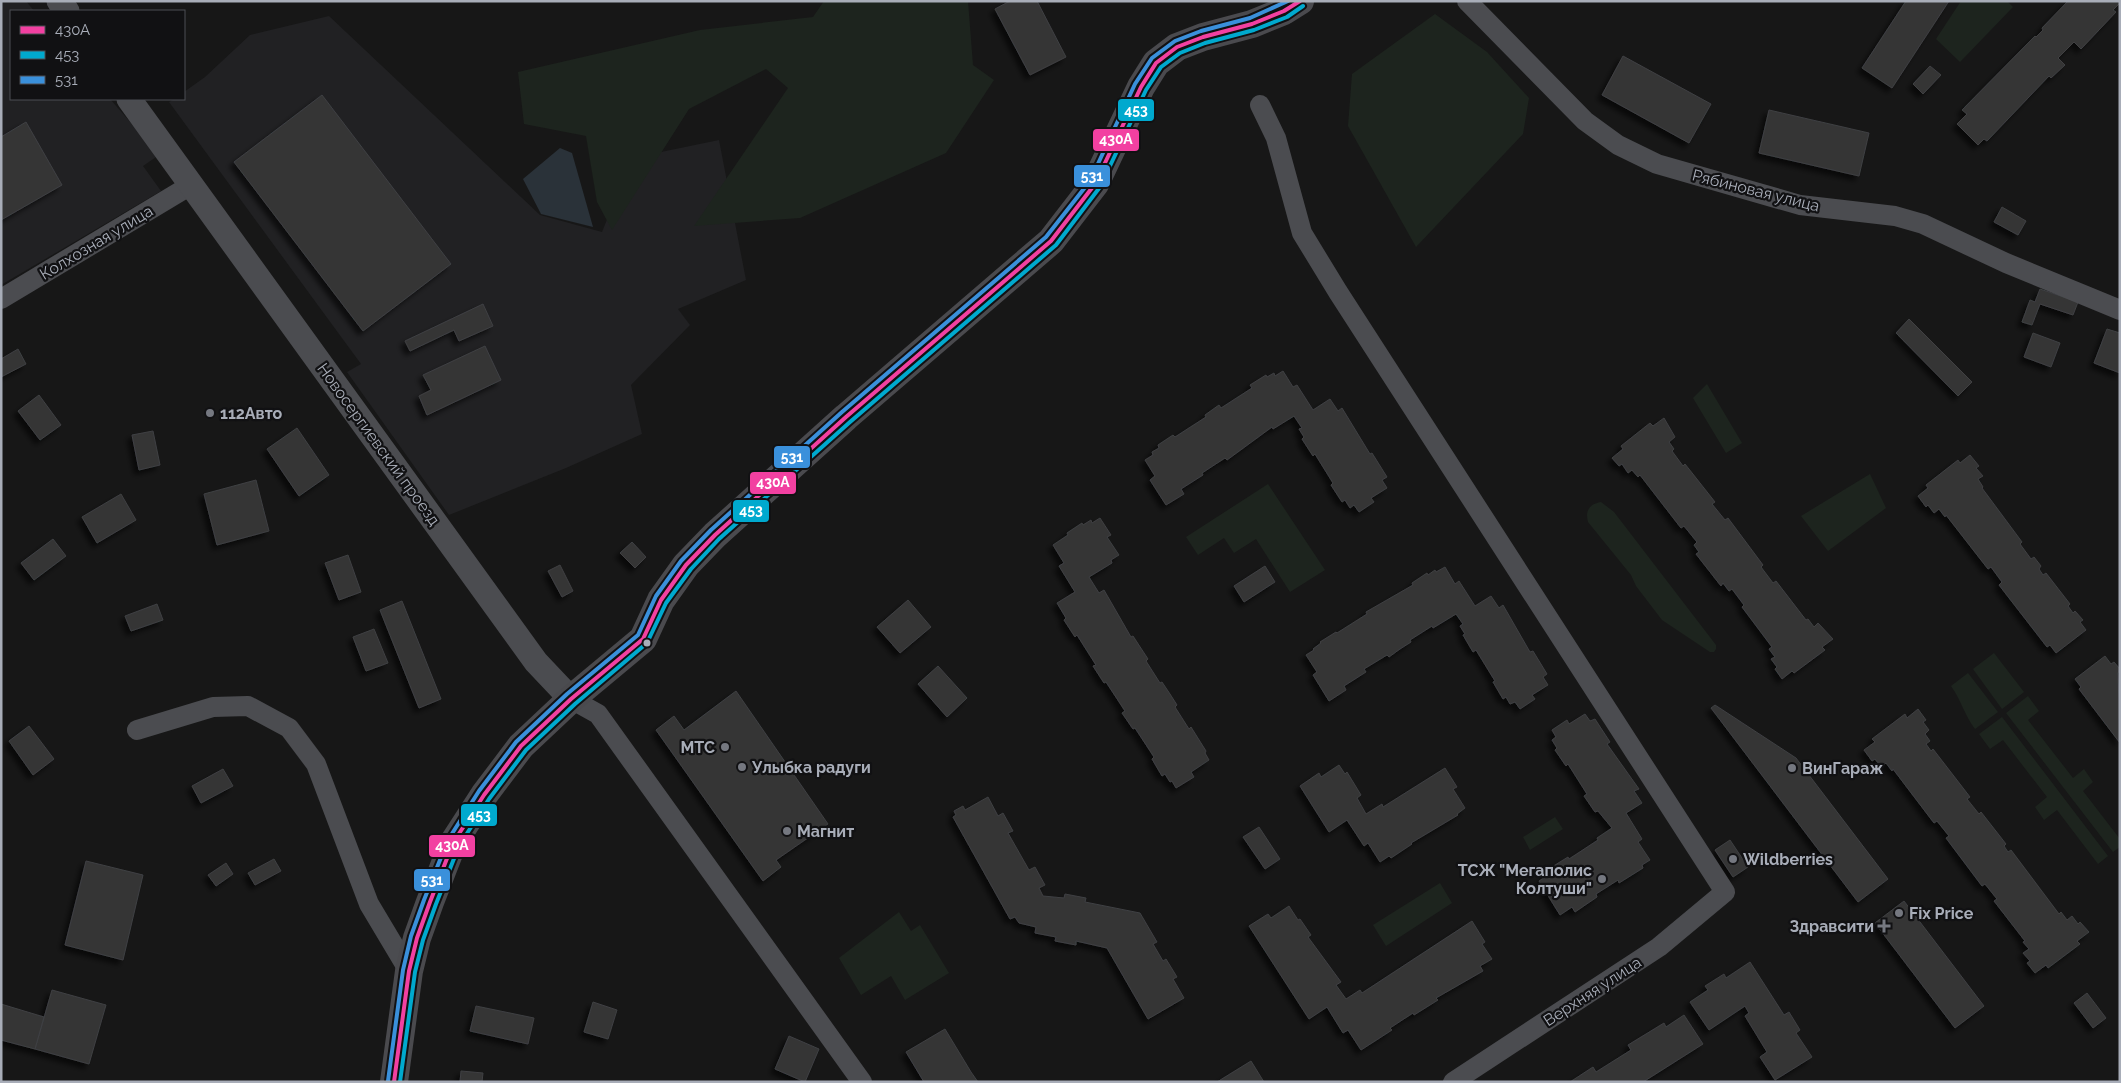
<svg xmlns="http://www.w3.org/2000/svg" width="2121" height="1083" viewBox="0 0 2121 1083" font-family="Raleway,sans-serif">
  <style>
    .built { fill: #212123 }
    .green { fill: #1d241e }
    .water { fill: #2a3239 }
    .building { fill: #353536; stroke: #3f4043; filter: url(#shadow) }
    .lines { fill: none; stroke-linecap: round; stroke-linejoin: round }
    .minor { stroke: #4b4c50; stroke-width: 20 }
    .tertiary { stroke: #4b4c50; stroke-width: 25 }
    .secondary { stroke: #4a4a4e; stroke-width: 28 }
    .bus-1-casing { stroke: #111113; stroke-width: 8 }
    .bus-2-casing { stroke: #111113; stroke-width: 8 }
    .bus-3-casing { stroke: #111113; stroke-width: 8 }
    .bus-1 { stroke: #f240a1; stroke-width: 4 }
    .bus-2 { stroke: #00a9ce; stroke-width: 4 }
    .bus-3 { stroke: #3a90db; stroke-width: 4 }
    .poi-dot { fill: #757880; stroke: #111113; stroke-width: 2 }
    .bus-dot { fill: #a8adb8; stroke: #111113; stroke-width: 2 }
    .labels { text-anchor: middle; stroke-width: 4.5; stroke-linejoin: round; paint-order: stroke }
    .street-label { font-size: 16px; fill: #a8adb8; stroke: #111113 }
    .poi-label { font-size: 16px; font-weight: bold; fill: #a8adb8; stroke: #111113; text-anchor: start }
    .line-badge { stroke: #111113; stroke-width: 2 }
    .badge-label { font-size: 14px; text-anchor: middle; font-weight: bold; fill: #fff }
  </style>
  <defs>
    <filter id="shadow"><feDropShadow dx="-4.5" dy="4.5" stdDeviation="2.5" flood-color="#0009"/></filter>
  </defs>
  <rect width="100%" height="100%" fill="#171717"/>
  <!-- built -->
  <g class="built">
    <polygon points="1,1 26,1 34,11 11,11 11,99 110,99 159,155 143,166 161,191 1,285"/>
    <polygon points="329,16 540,215 602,232 632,158 719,140 746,280 678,309 690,325 631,385 642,434 566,468 449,515 347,372 361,364 169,102 174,99 184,99 184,92 205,77 250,35"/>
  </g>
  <!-- green -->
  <g class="green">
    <polygon points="824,1 968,1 973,65 994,80 946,153 800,218 694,226 788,88 766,69 689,109 612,230 597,202 586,136 524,124 518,72 700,30 813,17"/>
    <polygon points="1961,1 2007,1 2013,7 1960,62 1936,39"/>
    <polygon points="1435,14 1487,52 1529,98 1523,134 1416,247 1348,126 1352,74"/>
    <polygon points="1707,384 1742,443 1726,453 1693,398"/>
    <polygon points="1870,474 1886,508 1828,551 1801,516"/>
    <polygon points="1268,484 1325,570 1290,592 1256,539 1234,553 1224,538 1198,555 1186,537"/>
    <path d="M1601,502l13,10 102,133v4l-2,3h-4l-48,-32 -26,-34 -5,-11 -43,-53c-3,-11 1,-18 13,-20z"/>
    <polygon points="1994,653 2024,692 2002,709 1973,669"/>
    <path d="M1968,673l30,39 -23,17c-10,-13 -14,-29 -24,-43z"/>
    <polygon points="2028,696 2039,711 2028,720 2073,778 2084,769 2093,782 2083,791 2120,839 2120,847 2113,852 2006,713"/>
    <polygon points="2002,717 2108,856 2098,864 2057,810 2044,820 2035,807 2047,797 2003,740 1990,749 1979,734"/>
    <polygon points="1555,817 1563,829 1530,850 1523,837"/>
    <polygon points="1440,883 1452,903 1386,946 1373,925"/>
    <polygon points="899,912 911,931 920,925 949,973 905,1000 891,976 861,995 839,958"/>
  </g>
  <!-- water -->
  <polygon class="water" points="560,148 572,153 593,227 541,214 523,179"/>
  <!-- building -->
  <g class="building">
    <polygon points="1010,1 1037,1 1066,57 1030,75 995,9"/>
    <polygon points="1906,1 1949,1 1892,88 1862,68"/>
    <polygon points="2068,1 2120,1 2120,3 2113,10 2116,12 2081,49 2074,42 2058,58 2065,65 2051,78 2049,76 1987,141 1984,139 1978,145 1957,124 1967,114 1962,110 2035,36 2036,37 2043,30 2042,28"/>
    <polygon points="1623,56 1711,104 1689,143 1602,95"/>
    <polygon points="1930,66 1941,75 1923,94 1913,84"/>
    <polygon points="322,95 451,264 363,331 234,162"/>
    <polygon points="1769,110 1869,133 1859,176 1759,153"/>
    <polygon points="26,122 62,185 1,220 1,137"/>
    <polygon points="2002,207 2026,221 2018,235 1994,222"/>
    <polygon points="2040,289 2078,302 2073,315 2040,304 2032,325 2022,322 2030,300 2035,302"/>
    <polygon points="483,304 493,326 459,341 454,330 410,351 405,341"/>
    <polygon points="1909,319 1972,382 1958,396 1896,333"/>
    <polygon points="2107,329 2120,333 2120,373 2094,363"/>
    <polygon points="2033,333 2060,343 2051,367 2024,357"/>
    <polygon points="485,346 501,380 427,415 419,396 431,390 423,375"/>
    <polygon points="18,349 26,364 1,377 1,359"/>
    <polygon points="1283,371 1293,387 1297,385 1313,410 1330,399 1338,411 1342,408 1370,454 1372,453 1387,477 1382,480 1387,488 1371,498 1374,502 1359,512 1354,505 1350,508 1345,500 1342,502 1331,485 1333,483 1315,454 1313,456 1302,439 1304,437 1299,429 1302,428 1294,416 1273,429 1272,427 1227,460 1225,458 1202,473 1203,475 1181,489 1184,494 1166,505 1150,480 1155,476 1145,460 1153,455 1152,452 1159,448 1158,445 1173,435 1175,437 1206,417 1205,415 1219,405 1221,408 1252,388 1250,385 1266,375 1267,377 1274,373 1275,376"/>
    <polygon points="39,395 61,425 40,440 18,411"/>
    <polygon points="1664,418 1675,437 1669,442 1674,449 1672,451 1683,466 1685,464 1715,502 1712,504 1725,520 1728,518 1763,565 1761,567 1773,583 1776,581 1806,620 1808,619 1814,627 1818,623 1833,639 1822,647 1825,650 1794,673 1792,671 1782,679 1775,669 1777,667 1771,659 1775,657 1769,649 1772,647 1742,607 1744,605 1732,589 1729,591 1723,583 1721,586 1696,554 1699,552 1694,545 1697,542 1684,526 1681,528 1640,475 1638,477 1632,470 1628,473 1622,464 1619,466 1612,458 1623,449 1621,446 1650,423 1653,426"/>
    <polygon points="297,428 329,475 299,496 267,449"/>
    <polygon points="153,431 160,465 139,470 132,435"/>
    <polygon points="1970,455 1979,466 1976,468 1983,476 1978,479 1983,487 1982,488 2022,542 2020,544 2031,559 2034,557 2041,566 2039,569 2043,575 2046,573 2070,604 2068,606 2073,613 2075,611 2083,620 2080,622 2086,630 2056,653 2050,645 2047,647 1999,585 2002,582 1991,567 1988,569 1946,515 1945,517 1939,509 1934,513 1928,505 1926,507 1918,496 1928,488 1926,485 1958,460 1960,463"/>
    <polygon points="256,480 269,531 217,545 204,494"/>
    <polygon points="121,494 136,520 97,543 82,517"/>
    <polygon points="1100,518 1111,535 1107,537 1119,555 1111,560 1112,563 1089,577 1099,593 1104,590 1131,637 1133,636 1148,659 1146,661 1160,683 1162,682 1170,694 1177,705 1175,707 1189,729 1191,727 1206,751 1205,753 1209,760 1191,772 1194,777 1176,788 1172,781 1170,782 1165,774 1162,776 1152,759 1154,757 1135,728 1133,729 1122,713 1125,711 1106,682 1104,683 1093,666 1096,665 1077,635 1075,637 1064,620 1066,618 1057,603 1075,592 1059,566 1064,563 1053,545 1068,535 1067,533 1082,523 1083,525 1091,520 1092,523"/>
    <polygon points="53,539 66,556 34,580 21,563"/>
    <polygon points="632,542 646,557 635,568 620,553"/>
    <polygon points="348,555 361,592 339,600 325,563"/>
    <polygon points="560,565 573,591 562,597 548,571"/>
    <polygon points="1265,566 1275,582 1244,602 1234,586"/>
    <polygon points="1445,567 1455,584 1459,581 1475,606 1491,596 1499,608 1503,605 1530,652 1533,651 1547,674 1543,677 1548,685 1532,695 1535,699 1520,709 1515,702 1510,704 1506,697 1503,699 1493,682 1495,681 1476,650 1473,652 1463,635 1465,634 1460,626 1463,624 1456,614 1433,628 1432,626 1410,640 1411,642 1400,649 1389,657 1387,655 1364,669 1366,672 1344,686 1346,690 1329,701 1313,675 1317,672 1306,655 1314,650 1313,649 1321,643 1320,642 1336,632 1337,633 1367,614 1366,612 1413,585 1412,583 1427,573 1428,575 1435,570 1436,572"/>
    <polygon points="908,600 931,627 900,653 877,627"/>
    <polygon points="402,601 441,699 419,708 380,610"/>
    <polygon points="157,604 163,620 131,631 125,616"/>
    <polygon points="374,629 388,663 366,671 353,637"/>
    <polygon points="2105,656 2111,664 2114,662 2120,669 2118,673 2120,743 2079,689 2081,687 2075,679"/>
    <polygon points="938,666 967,698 947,717 918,684"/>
    <polygon points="736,691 828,824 776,860 781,867 763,881 656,730 674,716 684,730"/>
    <polygon points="1715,705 1796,758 1888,879 1858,902 1711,708"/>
    <polygon points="1918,709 1926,720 1923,722 1929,730 1925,734 1930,741 1926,744 1931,751 1933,749 1970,797 1967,799 1979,814 1981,812 2006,844 2004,846 2008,852 2011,850 2059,914 2061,912 2067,920 2072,916 2078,924 2080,922 2089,932 2077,941 2080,944 2048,968 2046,965 2035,973 2027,963 2030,961 2023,953 2029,949 2023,942 2025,941 1994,901 1997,899 1985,884 1982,886 1946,838 1949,836 1937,821 1934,823 1893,769 1892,771 1886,763 1881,767 1875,759 1872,761 1864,750 1875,742 1872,739 1905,714 1907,718"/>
    <polygon points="1585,714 1590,721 1595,719 1610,742 1607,744 1639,789 1634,791 1642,803 1626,813 1642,839 1638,842 1650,860 1642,865 1643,868 1619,883 1618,880 1596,894 1597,897 1575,912 1572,907 1560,915 1539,881 1547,876 1545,874 1553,869 1552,867 1568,857 1569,859 1598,840 1597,838 1612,828 1598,811 1595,812 1584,796 1587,794 1568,764 1566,766 1555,750 1557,748 1552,740 1556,737 1552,730 1567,720 1569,724"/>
    <polygon points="29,726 54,759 33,775 9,741"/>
    <polygon points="1339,765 1345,774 1347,772 1361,795 1357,798 1366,814 1382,804 1383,807 1445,768 1457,787 1453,789 1465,808 1457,814 1458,815 1411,843 1412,844 1391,858 1389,856 1380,862 1368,843 1364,846 1347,820 1329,832 1300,786 1319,773 1321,777"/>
    <polygon points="223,769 233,786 201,803 192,786"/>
    <polygon points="988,797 998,816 1003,813 1013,831 1008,833 1029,870 1035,867 1045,885 1039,888 1043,896 1064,898 1065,894 1086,898 1085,902 1140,913 1157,942 1153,944 1163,961 1166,959 1177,977 1173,979 1184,998 1148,1019 1107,948 1076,941 1076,945 1055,941 1056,937 1035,933 1036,927 1019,923 1015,917 1010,919 953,817 956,815 954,811 963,806 965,810"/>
    <polygon points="1259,827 1280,859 1265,869 1243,837"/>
    <polygon points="1730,840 1748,867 1733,877 1715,850"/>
    <polygon points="274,859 281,871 255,885 248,873"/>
    <polygon points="86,861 143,875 123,960 65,945"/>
    <polygon points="226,863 233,874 216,886 208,875"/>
    <polygon points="1904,901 1984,1006 1955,1028 1875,923"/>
    <polygon points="1289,906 1298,920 1300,919 1311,935 1308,937 1341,982 1336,985 1346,999 1360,990 1362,993 1472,921 1485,942 1482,944 1492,959 1480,966 1483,971 1436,998 1438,1000 1414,1015 1413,1013 1390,1028 1392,1030 1361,1050 1348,1030 1343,1033 1327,1007 1309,1019 1249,926 1268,914 1271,918"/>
    <polygon points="1750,962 1784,1015 1789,1012 1800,1030 1796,1033 1812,1057 1775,1080 1760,1057 1767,1052 1745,1016 1749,1013 1745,1006 1709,1030 1690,1002 1708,990 1705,986 1724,974 1726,978"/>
    <polygon points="52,990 106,1005 89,1064 35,1049"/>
    <polygon points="2087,993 2106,1018 2093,1028 2074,1003"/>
    <polygon points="593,1002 617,1010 608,1039 584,1032"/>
    <polygon points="1,1004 44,1017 35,1049 1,1040"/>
    <polygon points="476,1006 534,1018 528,1044 470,1031"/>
    <polygon points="1684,1015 1703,1044 1643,1082 1570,1082 1593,1067 1596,1072 1631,1050 1628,1045 1664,1023 1666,1027"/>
    <polygon points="945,1029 971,1072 978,1082 924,1082 906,1052"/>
    <polygon points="789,1036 819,1049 805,1082 775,1069"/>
    <polygon points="1251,1061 1264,1082 1217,1082"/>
    <polygon points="461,1071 483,1073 482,1082 460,1082"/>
  </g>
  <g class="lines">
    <!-- minor -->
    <g class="minor">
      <polyline points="1467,1 1585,121 1618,145 1657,164 1800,205 1895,216 1923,224 2006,263 2120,310"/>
      <polyline points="1260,105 1276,138 1302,233 1338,292 1725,892 1659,947 1453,1082"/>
      <polyline points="1,299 191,185"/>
      <polyline points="571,699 598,714 862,1082"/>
      <polyline points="137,730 213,707 248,706 289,728 316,764 369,904 409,971"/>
    </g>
    <!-- tertiary -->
    <g class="tertiary">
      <polyline points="59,1 67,11"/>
      <polyline points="129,99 536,662 571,699"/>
    </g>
    <!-- secondary -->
    <polyline class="secondary" points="394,1082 409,971 417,938 430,902 453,843 484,795 521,746 571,699 643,639 661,600 686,565 715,535 846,417 1051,241 1095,184 1141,87 1156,63 1177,47 1203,37 1252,24 1284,11 1300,1"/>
    <!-- bus-1 casing -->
    <g class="bus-1-casing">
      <polyline id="bus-1" points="394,1082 409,971 417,938 430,902 453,843 484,795 521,746 571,699 643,639 661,600 686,565 715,535 846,417 1051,241 1095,184 1141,87 1156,63 1177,47 1203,37 1252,24 1284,11 1300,1"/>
    </g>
    <!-- bus-2 casing -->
    <g class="bus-2-casing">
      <polyline id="bus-2" points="400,1082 415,972 423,940 436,904 459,846 489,799 526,750 575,704 647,643 666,603 691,569 719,539 850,422 1056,245 1100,187 1146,90 1161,67 1180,53 1205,43 1254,30 1287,17 1303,6"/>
    </g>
    <!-- bus-3 casing -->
    <g class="bus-3-casing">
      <polyline id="bus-3" points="388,1081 403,970 411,936 424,900 448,840 479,791 516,742 567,694 638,635 656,596 681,561 711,530 842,412 1046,237 1090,181 1135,84 1152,58 1175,41 1201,31 1250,18 1288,1"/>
    </g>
    <!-- bus-1 -->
    <use href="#bus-1" class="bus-1"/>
    <!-- bus-2 -->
    <use href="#bus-2" class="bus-2"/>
    <!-- bus-3 -->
    <use href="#bus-3" class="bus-3"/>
  </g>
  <!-- markers -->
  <g class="poi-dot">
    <circle cx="210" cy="413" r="5"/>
    <circle cx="725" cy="747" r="5"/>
    <circle cx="742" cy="767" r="5"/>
    <circle cx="1792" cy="768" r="5"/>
    <circle cx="787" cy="831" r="5"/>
    <circle cx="1733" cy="859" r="5"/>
    <circle cx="1602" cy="879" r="5"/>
    <circle cx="1899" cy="913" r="5"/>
    <path d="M1881.5 918.5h5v5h5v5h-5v5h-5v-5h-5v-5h5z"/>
  </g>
  <circle class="bus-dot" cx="647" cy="643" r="4.5"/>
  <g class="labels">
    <!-- street labels -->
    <g class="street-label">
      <text transform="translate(1756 190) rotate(14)" y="6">Рябиновая улица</text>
      <text transform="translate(96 242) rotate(-31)" y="6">Колхозная улица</text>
      <text transform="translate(379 444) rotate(54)" y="6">Новосергиевский проезд</text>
      <text transform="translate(1592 991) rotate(-33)" y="6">Верхняя улица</text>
    </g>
    <!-- poi labels -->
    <g class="poi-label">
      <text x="220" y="419">112Авто</text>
      <text x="715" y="753" text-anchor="end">МТС</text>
      <text x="752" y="773">Улыбка радуги</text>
      <text x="1802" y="774">ВинГараж</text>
      <text x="797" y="837">Магнит</text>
      <text x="1743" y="865">Wildberries</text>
      <text x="1592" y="876" text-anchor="end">ТСЖ "Мегаполис<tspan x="1592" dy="18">Колтуши"</tspan></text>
      <text x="1909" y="919">Fix Price</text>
      <text x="1874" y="932" text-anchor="end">Здравсити</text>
    </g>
  </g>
  <g class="line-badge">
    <rect x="1117" y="98" width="38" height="24" rx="5" fill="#00a9ce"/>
    <rect x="1092" y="128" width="48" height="24" rx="5" fill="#f240a1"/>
    <rect x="1073" y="164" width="38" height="24" rx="5" fill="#3a90db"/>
    <rect x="773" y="445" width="38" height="24" rx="5" fill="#3a90db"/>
    <rect x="749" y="471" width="48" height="24" rx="5" fill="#f240a1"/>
    <rect x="732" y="499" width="38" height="24" rx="5" fill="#00a9ce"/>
    <rect x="460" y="803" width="38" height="24" rx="5" fill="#00a9ce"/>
    <rect x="428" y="834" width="48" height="24" rx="5" fill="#f240a1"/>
    <rect x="413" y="868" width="38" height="24" rx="5" fill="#3a90db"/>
  </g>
  <g class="badge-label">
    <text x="1136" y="115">453</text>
    <text x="1116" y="144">430А</text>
    <text x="1092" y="181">531</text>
    <text x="792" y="462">531</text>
    <text x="773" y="487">430А</text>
    <text x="751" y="515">453</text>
    <text x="479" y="820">453</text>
    <text x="452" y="850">430А</text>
    <text x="432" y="885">531</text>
  </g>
  <!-- border -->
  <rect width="2121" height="1083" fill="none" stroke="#a8adb8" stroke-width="5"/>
  <!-- legend -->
  <rect x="10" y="10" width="175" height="90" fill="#111113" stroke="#4d4f55"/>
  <rect x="20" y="26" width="25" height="8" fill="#f240a1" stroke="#4d4f55"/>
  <text x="55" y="35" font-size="15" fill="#a8adb8">430А</text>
  <rect x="20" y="51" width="25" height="8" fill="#00a9ce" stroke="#4d4f55"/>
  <text x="55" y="60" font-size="15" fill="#a8adb8">453</text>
  <rect x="20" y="76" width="25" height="8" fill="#3a90db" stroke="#4d4f55"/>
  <text x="55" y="85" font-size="15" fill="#a8adb8">531</text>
</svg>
